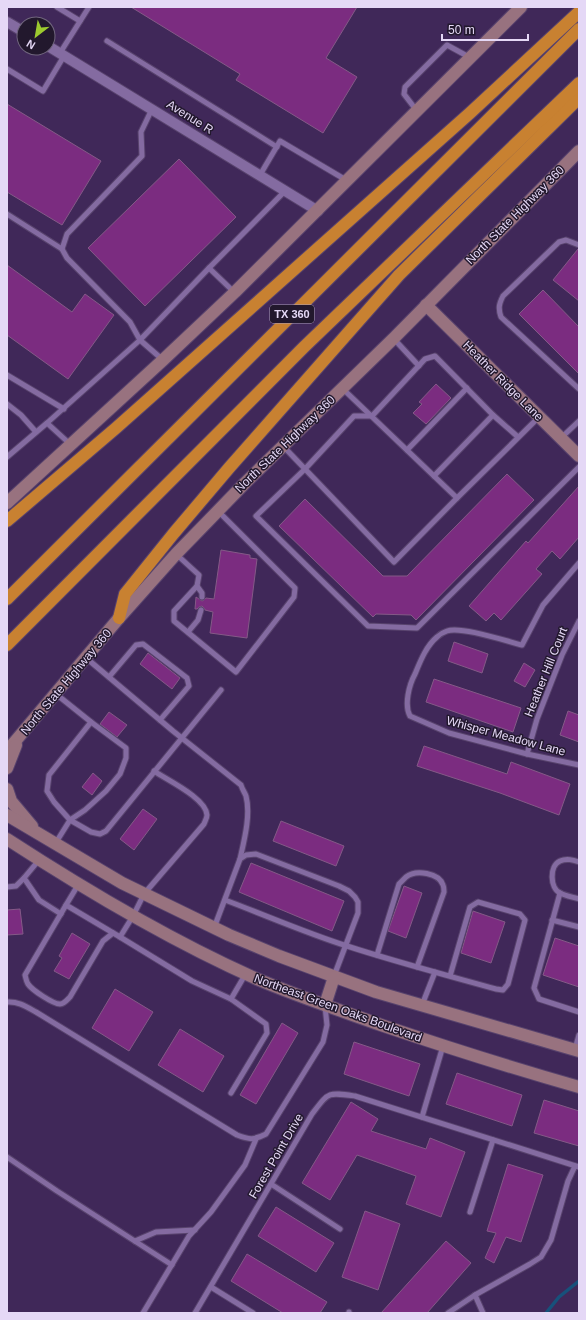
<svg xmlns="http://www.w3.org/2000/svg" width="586" height="1320" viewBox="0 0 586 1320" font-family="Helvetica,sans-serif">
  <style>
    .lines { fill: none; stroke-linecap: round; stroke-linejoin: round }
    .stream { stroke: #17517b; stroke-width: 3.5 }
    .building { fill: #7b2c80; stroke: #845987 }
    .lane-casing { stroke: #58436d; stroke-width: 7 }
    .street-casing { stroke: #58436d; stroke-width: 12 }
    .secondary-casing { stroke: #58436d; stroke-width: 14 }
    .highway-casing { stroke: #58436d; stroke-width: 14 }
    .lane { stroke: #846ba1; stroke-width: 5 }
    .street { stroke: #846ba1; stroke-width: 10 }
    .secondary { stroke: #98727f; stroke-width: 12 }
    .highway { stroke: #c88131; stroke-width: 12 }
    .labels { text-anchor: middle; stroke-width: 3; stroke-linejoin: round; paint-order: stroke }
    .shield { fill: #22182d; stroke: #aa9eba; stroke-width: 1 }
    .shield-label { font-size: 11px; font-weight: bold; fill: #e5d8f6 }
    .street-label { font-size: 12px; fill: #e5d8f6; stroke: #22182d }
  </style>
  <rect width="100%" height="100%" fill="#402859"/>
  <g class="lines">
    <!-- stream -->
    <polyline class="stream" points="546,1313 559,1297 579,1281"/>
  </g>
  <!-- building -->
  <g class="building">
    <polygon points="131,7 357,7 326,58 357,77 323,133 236,80 240,74"/>
    <polygon points="7,104 101,161 62,225 7,192"/>
    <polygon points="179,159 236,217 145,306 88,248"/>
    <polygon points="578,249 579,249 579,301 553,280"/>
    <polygon points="7,265 72,312 85,294 114,315 68,379 7,335"/>
    <polygon points="543,290 579,327 579,374 519,314"/>
    <polygon points="436,384 451,398 426,424 413,413 422,404 419,402"/>
    <polygon points="507,474 534,500 416,620 411,615 376,614 373,617 279,526 305,499 383,576 407,576"/>
    <polygon points="579,486 579,537 560,559 552,551 536,569 542,574 501,620 494,613 486,621 469,606 526,541 528,543"/>
    <polygon points="221,550 250,555 250,558 257,559 247,638 210,633 213,612 205,610 204,608 202,606 199,607 197,609 195,609 196,597 202,601 204,600 206,598 214,599"/>
    <polygon points="454,642 488,654 482,673 448,661"/>
    <polygon points="148,653 180,678 172,689 140,664"/>
    <polygon points="524,663 535,670 525,687 514,681"/>
    <polygon points="434,679 521,708 513,732 426,702"/>
    <polygon points="568,711 579,715 579,742 560,735"/>
    <polygon points="109,712 127,725 117,737 100,724"/>
    <polygon points="424,746 507,774 511,762 570,784 559,815 500,793 417,766"/>
    <polygon points="93,773 102,781 92,795 82,787"/>
    <polygon points="143,809 157,819 134,850 120,839"/>
    <polygon points="281,821 344,846 336,866 273,841"/>
    <polygon points="251,863 344,901 332,931 239,892"/>
    <polygon points="404,886 422,893 406,938 388,931"/>
    <polygon points="20,909 23,934 7,935 7,910"/>
    <polygon points="473,911 505,922 491,963 461,953"/>
    <polygon points="72,933 90,944 69,979 54,971 62,958 59,956"/>
    <polygon points="555,938 579,946 579,987 543,975"/>
    <polygon points="115,989 153,1012 129,1051 92,1028"/>
    <polygon points="282,1023 298,1033 256,1104 240,1095"/>
    <polygon points="180,1029 224,1056 203,1092 158,1065"/>
    <polygon points="354,1042 420,1064 409,1096 344,1074"/>
    <polygon points="457,1073 522,1095 512,1126 446,1104"/>
    <polygon points="544,1100 579,1111 579,1146 534,1133"/>
    <polygon points="351,1102 378,1119 371,1131 426,1149 430,1138 465,1152 441,1217 406,1204 416,1176 357,1155 330,1200 302,1183"/>
    <polygon points="508,1164 543,1175 521,1242 506,1237 494,1263 485,1258 496,1233 487,1231"/>
    <polygon points="276,1207 334,1243 316,1272 258,1236"/>
    <polygon points="365,1211 400,1224 378,1290 342,1277"/>
    <polygon points="446,1241 471,1263 427,1313 381,1313"/>
    <polygon points="247,1254 327,1302 320,1313 283,1313 231,1281"/>
  </g>
  <g class="lines">
    <!-- lane casing -->
    <g class="lane-casing">
      <g id="lane">
        <polyline points="57,7 80,21"/>
        <polyline points="107,41 277,147"/>
        <polyline points="60,53 89,7"/>
        <polyline points="7,69 43,91 64,56"/>
        <polyline points="152,109 141,132 142,156 67,234 62,249 67,258 130,322 140,340 209,268 234,292"/>
        <polyline points="417,111 404,94 405,87 447,45 469,57"/>
        <polyline points="260,175 280,141 346,180"/>
        <polyline points="7,214 62,249"/>
        <path d="M579,245l-13,-5 -7,2 -56,54c-4,8 -5,12 -2,21l78,72"/>
        <polyline points="209,268 285,191"/>
        <polyline points="394,339 419,366"/>
        <polyline points="7,375 64,409"/>
        <polyline points="343,389 457,498"/>
        <polyline points="7,404 21,415 36,432"/>
        <polyline points="47,423 140,340 163,360"/>
        <polyline points="518,437 493,415 435,356 425,359 372,416 354,416 305,469 256,516 368,626 417,628 579,467"/>
        <polyline points="561,438 579,421"/>
        <polyline points="283,446 394,562 457,498 539,417"/>
        <polyline points="407,450 467,388"/>
        <polyline points="7,457 47,423 70,444"/>
        <polyline points="434,476 493,415"/>
        <polyline points="176,554 199,575 197,586 174,611 174,621 236,672 294,597 295,588 218,511"/>
        <path d="M579,563l-36,42 -21,40c-16,-4 -61,-19 -75,-14 -3,1 -8,4 -10,6 -11,9 -17,25 -22,37 -6,11 -11,31 -5,42l39,17 78,21 52,11"/>
        <polyline points="197,586 202,593 202,597"/>
        <polyline points="188,632 198,620 201,610"/>
        <path d="M85,657l88,74 68,54c1,4 4,8 5,11 5,19 -2,45 -6,63"/>
        <polyline points="109,677 136,645 143,644 187,678 189,686 160,720"/>
        <polyline points="91,722 126,748 126,758 120,774 106,791 85,810 70,820 91,832 100,834 106,831 221,690"/>
        <polyline points="527,754 537,719 562,655 579,621"/>
        <polyline points="55,844 70,820 54,802 47,791 49,775 91,722 56,694"/>
        <polyline points="39,860 24,878 39,900 61,914"/>
        <path d="M579,862c-6,-2 -12,-4 -19,-1 -11,5 -10,27 0,32 6,3 13,4 19,6"/>
        <path d="M78,885l-12,20 54,32 13,-21 11,-22 60,-70c1,-3 3,-6 3,-9 -1,-17 -40,-35 -53,-44"/>
        <polyline points="7,887 16,886 24,878"/>
        <polyline points="560,893 534,988 539,999 579,1012"/>
        <path d="M225,900c40,15 81,33 122,46 49,16 99,29 149,43l7,1 5,-6 17,-64 -5,-6 -42,-12 -8,5 -20,69"/>
        <path d="M66,905l-41,70c1,3 1,6 3,9 4,6 25,20 32,20 4,0 7,-4 10,-7l33,-56 10,-8"/>
        <polyline points="552,920 579,927"/>
        <polyline points="214,928 240,859 246,855 256,854 339,886 349,891 355,897 358,902 358,913 334,976"/>
        <polyline points="120,937 192,981 231,999"/>
        <path d="M377,955l22,-71c2,-2 5,-5 7,-7 10,-8 33,-4 37,8 1,2 1,5 1,7l-27,75"/>
        <path d="M7,1002c11,-1 20,5 29,10l201,123c13,5 17,5 29,-1l57,-92 4,-17 -2,-19"/>
        <polyline points="422,1005 435,972"/>
        <polyline points="575,1049 579,1035"/>
        <polyline points="231,1093 267,1033 266,1024 231,999 245,975"/>
        <polyline points="422,1117 443,1046"/>
        <polyline points="7,1157 57,1191 172,1265"/>
        <polyline points="271,1184 340,1229"/>
        <polyline points="470,1212 493,1140"/>
        <polyline points="135,1241 156,1232 195,1230"/>
        <polyline points="211,1287 253,1313"/>
        <polyline points="475,1295 483,1313"/>
        <polyline points="143,1313 189,1236 211,1212 245,1165 256,1139"/>
        <path d="M195,1313l117,-199c17,-22 15,-22 43,-18l224,71"/>
        <polyline points="349,1313 349,1312"/>
        <polyline points="448,1313 475,1295 530,1264 541,1257 551,1240 568,1181 575,1166"/>
      </g>
    </g>
    <!-- street casing -->
    <g class="street-casing">
      <g id="street">
        <polyline points="7,22 24,32"/>
        <polyline points="48,46 318,211"/>
      </g>
    </g>
    <!-- secondary casing -->
    <g class="secondary-casing">
      <g id="secondary">
        <polyline points="426,305 579,456"/>
        <polyline points="7,503 163,360 235,292 521,7"/>
        <polyline points="7,751 119,618 176,554 245,483 394,338 579,151"/>
        <polyline points="7,768 16,745"/>
        <polyline points="7,789 11,801 32,826"/>
        <polyline points="7,815 122,883 229,935 279,956 376,992 579,1051"/>
        <path d="M7,839c80,52 162,101 250,140 40,17 82,31 124,46 65,22 131,43 198,62"/>
        <polyline points="325,1005 334,977"/>
      </g>
    </g>
    <!-- highway casing -->
    <g class="highway-casing">
      <g id="highway">
        <polyline points="7,521 116,428 470,113 579,12"/>
        <polyline points="7,599 579,29"/>
        <polyline points="119,618 125,594 174,533 229,468 399,275 576,101 579,96"/>
        <polyline points="7,645 304,347 579,83"/>
      </g>
    </g>
    <!-- lane -->
    <use href="#lane" class="lane"/>
    <!-- street -->
    <use href="#street" class="street"/>
    <!-- secondary -->
    <use href="#secondary" class="secondary"/>
    <!-- highway -->
    <use href="#highway" class="highway"/>
  </g>
  <g class="labels">
    <!-- shield labels -->
    <rect class="shield" x="270" y="305" width="44" height="18" rx="3"/>
    <g class="shield-label">
      <text x="292" y="318">TX 360</text>
    </g>
    <!-- street labels -->
    <g class="street-label">
      <text transform="translate(190 117) rotate(32)" y="4">Avenue R</text>
      <text transform="translate(515 215) rotate(-45)" y="4">North State Highway 360</text>
      <text transform="translate(503 381) rotate(45)" y="4">Heather Ridge Lane</text>
      <text transform="translate(285 444) rotate(-44)" y="4">North State Highway 360</text>
      <text transform="translate(546 672) rotate(-68)" y="4">Heather Hill Court</text>
      <text transform="translate(66 682) rotate(-50)" y="4">North State Highway 360</text>
      <text transform="translate(506 736) rotate(15)" y="4">Whisper Meadow Lane</text>
      <text transform="translate(338 1008) rotate(20)" y="4">Northeast Green Oaks Boulevard</text>
      <text transform="translate(276 1156) rotate(-60)" y="4">Forest Point Drive</text>
    </g>
  </g>
  <!-- border -->
  <rect width="586" height="1320" fill="none" stroke="#e5d8f6" stroke-width="16"/>
  <!-- north arrow -->
  <g transform="translate(36 36) rotate(211)"><circle r="19" fill="#22182d" stroke="#70657d"/>
  <path d="M0-3L7 15L0 10L-7 15Z" fill="#9dca2f"/>
  <text y="-6" font-size="11" font-weight="bold" text-anchor="middle" fill="#e5d8f6">N</text>
  </g>
  <!-- scale -->
  <path d="M442 34v6h86v-6" fill="none" stroke="#e5d8f6" stroke-width="2"/>
  <text x="448" y="34" font-size="12" fill="#e5d8f6" stroke="#22182d" stroke-width="3" paint-order="stroke">50 m</text>
</svg>
